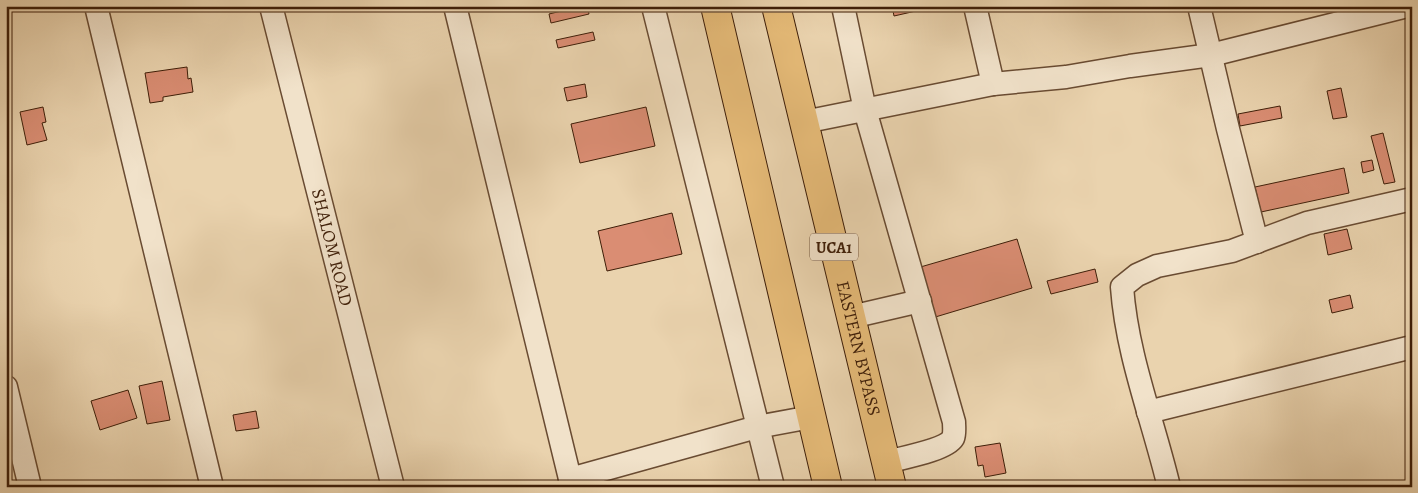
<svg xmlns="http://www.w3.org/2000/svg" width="1418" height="493" viewBox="0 0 1418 493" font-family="Alegreya,serif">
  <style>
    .building { fill: #da8d73; stroke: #3e1e08 }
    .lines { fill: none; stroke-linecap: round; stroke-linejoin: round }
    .minor-casing { stroke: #694b32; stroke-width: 25 }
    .major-casing { stroke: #3e1e08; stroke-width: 30 }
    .minor { stroke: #f1e2ca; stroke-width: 22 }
    .major { stroke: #e5ba77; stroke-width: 28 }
    .labels { text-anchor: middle; stroke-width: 4; stroke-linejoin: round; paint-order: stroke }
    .shield { fill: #f1e2ca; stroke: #745942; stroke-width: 1 }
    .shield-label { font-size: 16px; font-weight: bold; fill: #3e1e08 }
    .street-label { font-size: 18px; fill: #3e1e08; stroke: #f1e2ca }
  </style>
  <rect width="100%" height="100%" fill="#ead3ae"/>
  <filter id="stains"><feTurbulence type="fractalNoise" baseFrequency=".004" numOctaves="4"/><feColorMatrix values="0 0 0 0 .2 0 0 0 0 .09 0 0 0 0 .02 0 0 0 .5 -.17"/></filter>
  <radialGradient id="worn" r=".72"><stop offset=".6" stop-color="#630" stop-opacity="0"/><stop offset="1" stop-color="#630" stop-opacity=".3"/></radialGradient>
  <!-- building -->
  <g class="building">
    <polygon points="582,6 587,6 589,14 551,23 549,14"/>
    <polygon points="892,6 938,6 894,16"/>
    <polygon points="593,32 595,40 558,48 556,40"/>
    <polygon points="187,67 188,79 191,78 193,92 163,97 163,101 150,103 145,73"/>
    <polygon points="585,84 587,97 567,101 564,88"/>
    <polygon points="1341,88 1347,117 1333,119 1327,91"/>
    <polygon points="1280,106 1282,118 1240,126 1238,114"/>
    <polygon points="43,107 46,122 42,123 47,140 27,145 20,112"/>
    <polygon points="646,107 655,146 580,163 571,124"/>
    <polygon points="1383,133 1395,182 1384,184 1371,136"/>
    <polygon points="1372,160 1374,170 1363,173 1361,162"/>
    <polygon points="1344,168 1349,193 1261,212 1255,187"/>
    <polygon points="672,213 682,254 607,271 598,231"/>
    <polygon points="1347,229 1352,249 1328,255 1324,234"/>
    <polygon points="1017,239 1032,288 932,318 917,268"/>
    <polygon points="1095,269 1098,282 1051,294 1047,281"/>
    <polygon points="1350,295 1353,308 1332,313 1329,300"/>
    <polygon points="162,381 170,420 147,424 139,386"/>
    <polygon points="128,390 137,418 100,430 91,401"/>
    <polygon points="256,411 259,428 236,431 233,415"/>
    <polygon points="1000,443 1006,473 985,477 983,465 978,466 975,447"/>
  </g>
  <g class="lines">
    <!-- minor casing -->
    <g class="minor-casing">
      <g id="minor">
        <polyline points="96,6 212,487"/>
        <path id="s1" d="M271,6l122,481"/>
        <polyline points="455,6 572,487"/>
        <polyline points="653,6 773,487"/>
        <path d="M843,6l22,104 89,312c0,5 1,11 -1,16 -7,12 -52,20 -66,24"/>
        <polyline points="975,6 993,84"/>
        <polyline points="1199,6 1228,129 1257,242"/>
        <polyline points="804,122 993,84 1066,77 1130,66 1211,55 1407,6"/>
        <polyline points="851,317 920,301"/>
        <polyline points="6,387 30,487"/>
        <polyline points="1148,412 1412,347"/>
        <polyline points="570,479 757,427 811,417"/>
        <path d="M1169,487c-16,-67 -42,-131 -47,-200l15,-12 20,-9 75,-15 75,-28 105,-24"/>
      </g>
    </g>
    <!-- major casing -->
    <g class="major-casing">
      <g id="major">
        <polyline points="715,6 828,487"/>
        <path id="s2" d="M776,6l116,481"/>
      </g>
    </g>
    <!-- minor -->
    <use href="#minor" class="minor"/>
    <!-- major -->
    <use href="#major" class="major"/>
  </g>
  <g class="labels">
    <!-- shield labels -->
    <rect class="shield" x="810" y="233.5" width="48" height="27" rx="4"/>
    <g class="shield-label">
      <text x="834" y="253">UCA1</text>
    </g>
    <!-- street labels -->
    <g class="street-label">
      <text dy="6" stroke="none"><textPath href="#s1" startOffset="249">SHALOM ROAD</textPath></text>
      <text dy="6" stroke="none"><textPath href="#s2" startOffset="352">EASTERN BYPASS</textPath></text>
    </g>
  </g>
  <!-- margin -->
  <rect width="1418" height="493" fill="none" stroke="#ead3ae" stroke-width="25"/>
  <rect x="8" y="8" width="1403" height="478" fill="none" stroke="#3e1e08" stroke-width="2.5"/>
  <rect x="12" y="12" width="1393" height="468" fill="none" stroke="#3e1e08"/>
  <rect width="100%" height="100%" filter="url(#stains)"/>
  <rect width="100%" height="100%" fill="url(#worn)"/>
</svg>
